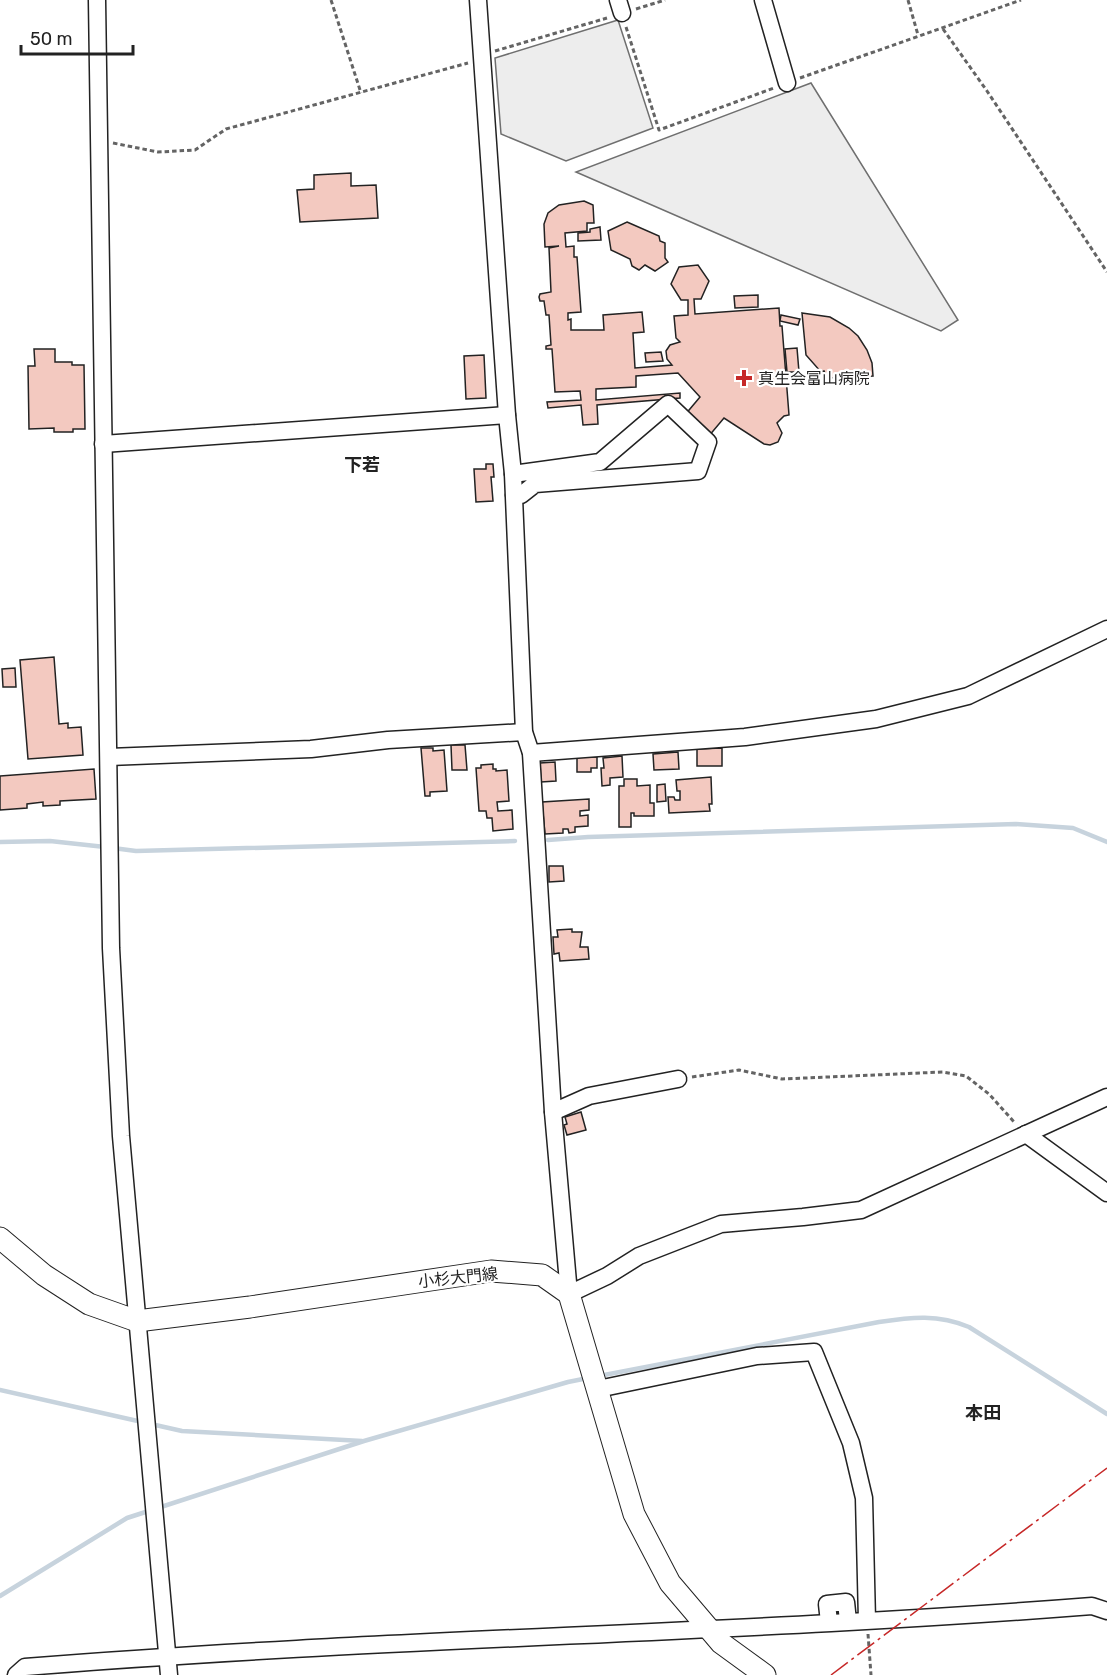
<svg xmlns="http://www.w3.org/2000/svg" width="1107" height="1675" viewBox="0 0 1107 1675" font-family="Rubik,'Noto Sans JP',sans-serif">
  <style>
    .parking { fill: #ededed; stroke: #6f6f6f; stroke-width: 1.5 }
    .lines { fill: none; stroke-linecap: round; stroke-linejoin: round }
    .stream { stroke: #c7d3dd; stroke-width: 4.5 }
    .building { fill: #f3c9c0; stroke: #222; stroke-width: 1.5 }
    .minor-casing { stroke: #222; stroke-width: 19 }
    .major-casing { stroke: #222; stroke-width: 23 }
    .path { stroke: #646464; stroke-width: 3; stroke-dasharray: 4.5 3; stroke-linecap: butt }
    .minor { stroke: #fff; stroke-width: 16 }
    .major { stroke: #fff; stroke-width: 21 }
    .power { stroke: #c62828; stroke-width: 1.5; stroke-dasharray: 21 4.5 3 4.5; stroke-linecap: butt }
    .poi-dot { fill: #c62828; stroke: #fff; stroke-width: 2 }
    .labels { text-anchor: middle; stroke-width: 4.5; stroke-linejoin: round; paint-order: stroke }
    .poi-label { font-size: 16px; fill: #222; stroke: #fff; text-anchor: start }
    .street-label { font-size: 16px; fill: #222; stroke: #fff }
    .neighbourhood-label { font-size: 18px; font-weight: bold; fill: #222; stroke: #fff }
  </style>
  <rect width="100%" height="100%" fill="#fff"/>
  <!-- parking -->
  <g class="parking">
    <polygon points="618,20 653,128 566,161 501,134 495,58"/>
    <polygon points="811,83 958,320 941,331 576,172"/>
  </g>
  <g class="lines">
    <!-- stream -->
    <g class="stream">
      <polyline points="548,840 588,837 1016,824 1073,828 1107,842"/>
      <polyline points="0,842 50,841 105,847"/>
      <polyline points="113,848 136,851 515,841"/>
      <path d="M599,1376l280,-54c33,-5 59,-8 90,5l138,87"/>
      <polyline points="0,1390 182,1431 362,1441"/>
      <polyline points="0,1596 127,1518 364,1441 568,1382 588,1378"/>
    </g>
  </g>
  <!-- building -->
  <g class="building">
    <polygon points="351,173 351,186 376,185 378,218 300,222 297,190 314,189 314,175"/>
    <polygon points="584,201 593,205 594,223 587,223 587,231 565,233 566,247 574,246 574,257 577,257 581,312 568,313 568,320 571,319 571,330 604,330 603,315 642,312 644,332 633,333 635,368 672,365 667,359 666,351 670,345 680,342 676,338 674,316 688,315 688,300 681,300 671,284 679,267 698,265 709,281 701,299 694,299 695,314 779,308 780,326 782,326 789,415 784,416 777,423 782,433 778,442 770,445 764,444 724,418 703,443 679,422 700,397 678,373 636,376 636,387 596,389 596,400 680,393 680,398 597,405 598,424 583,425 581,405 548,408 547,402 581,400 580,391 555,392 552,349 546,349 546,346 551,345 549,315 546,315 544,301 540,301 539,297 540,294 551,292 549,248 559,246 545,247 544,224 548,213 559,205"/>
    <polygon points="627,222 659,236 660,241 665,243 665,258 668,262 655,271 645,265 639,270 632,266 630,259 611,250 608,231"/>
    <polygon points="600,227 601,240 578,241 578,233 590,232 590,229"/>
    <polygon points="758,295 758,307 735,308 734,296"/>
    <polygon points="802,313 830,317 849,328 858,336 867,350 872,363 873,376 827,378 824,371 821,372 806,355"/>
    <polygon points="781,315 800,319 798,325 780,321"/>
    <polygon points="797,348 799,372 787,372 785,349"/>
    <polygon points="34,349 55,349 55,362 72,362 72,365 84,365 85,429 73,429 73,432 54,432 54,428 29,429 28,366 35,366"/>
    <polygon points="661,352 663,361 646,362 645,353"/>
    <polygon points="484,355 486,398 466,399 464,356"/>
    <polygon points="486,464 493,464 494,477 491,477 493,501 476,502 474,469 486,469"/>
    <polygon points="54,657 59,724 68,723 68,728 81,727 83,755 28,759 20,660"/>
    <polygon points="15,668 16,687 3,687 2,669"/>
    <polygon points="451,745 465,745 467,770 452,770"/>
    <polygon points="421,748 433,748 433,751 444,750 447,791 430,792 430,796 425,796"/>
    <polygon points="722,748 722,766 697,766 697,749"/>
    <polygon points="678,752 679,769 654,770 653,754"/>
    <polygon points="622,756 623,777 610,778 610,785 602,786 601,768 604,768 603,758"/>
    <polygon points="577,757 597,757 597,768 591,768 591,772 577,772"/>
    <polygon points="555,762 556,781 541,782 540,763"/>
    <polygon points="493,764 493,769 496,769 496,771 507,770 509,801 497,802 498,811 512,810 513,829 493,831 492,818 487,818 486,811 479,811 476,768 481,768 481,765"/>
    <polygon points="94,769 96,799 60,801 60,805 43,806 43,802 27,804 27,808 0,810 0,776"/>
    <polygon points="711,777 712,804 709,804 710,811 669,813 668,797 674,797 675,800 680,800 680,791 677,791 676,780"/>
    <polygon points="624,779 637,779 637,786 650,785 650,803 654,803 654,816 634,816 634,813 631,813 631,827 619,827 619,786 624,786"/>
    <polygon points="665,784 666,801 657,802 657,785"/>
    <polygon points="589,799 589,810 580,811 580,816 588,815 588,826 575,827 575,832 569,833 568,829 563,829 563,833 545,834 542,802"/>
    <polygon points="549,866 563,866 564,881 549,882"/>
    <polygon points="572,929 572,932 582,932 580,947 588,947 589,959 560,961 559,953 554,954 553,937 558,937 557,930"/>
    <polygon points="581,1112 586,1130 567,1135 564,1125 567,1124 565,1117"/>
  </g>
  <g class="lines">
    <!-- minor casing -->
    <g class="minor-casing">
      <g id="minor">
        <polyline points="97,0 111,948 121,1136 169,1675"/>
        <polyline points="478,0 507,415 513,474 524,732 531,753 553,1112 569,1294 607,1276 639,1256 721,1224 803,1217 861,1210 1107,1097"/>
        <polyline points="618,0 622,13"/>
        <polyline points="763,0 787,83"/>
        <polyline points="103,444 507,415"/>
        <polyline points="513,474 600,462 668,404 708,442 698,471 535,484 521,495 514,495"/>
        <polyline points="531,753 745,737 876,719 968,696 1107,629"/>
        <polyline points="109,757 311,749 388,740 524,732"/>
        <polyline points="553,1112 589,1096 678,1079"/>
        <polyline points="1026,1134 1107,1193"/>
        <polyline points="598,1389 757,1356 814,1352 851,1443 864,1498 867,1620"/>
        <polyline points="829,1622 827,1604 846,1602 848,1621"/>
        <path d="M16,1675l9,-8c355,-29 712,-33 1067,-61l15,5"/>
      </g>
    </g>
    <!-- major casing -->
    <g class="major-casing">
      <polyline id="major" points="0,1238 44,1275 89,1304 137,1321 250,1307 491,1271 542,1275 569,1294 634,1514 670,1583 721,1643 765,1675"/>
    </g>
    <!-- path -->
    <g class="path">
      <polyline points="331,0 361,93"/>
      <polyline points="908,0 918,35"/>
      <polyline points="636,9 665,0"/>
      <polyline points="626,27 659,130 774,88"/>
      <polyline points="943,29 987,91 1107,272"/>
      <polyline points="495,51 607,18"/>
      <polyline points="800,78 1021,0"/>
      <polyline points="113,143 158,152 195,150 226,129 468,63"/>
      <polyline points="692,1077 739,1070 782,1079 943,1072 966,1076 989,1094 1015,1123"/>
      <polyline points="868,1634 871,1675"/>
    </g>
    <!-- minor -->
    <use href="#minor" class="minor"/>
    <!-- major -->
    <use href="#major" class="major"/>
    <!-- power -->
    <polyline class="power" points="831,1675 1107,1468"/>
  </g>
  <!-- markers -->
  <path class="poi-dot" d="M741 369h6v6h6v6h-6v6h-6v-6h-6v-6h6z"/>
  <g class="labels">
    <!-- poi labels -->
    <g class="poi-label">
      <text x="758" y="384">真生会富山病院</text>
    </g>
    <!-- street labels -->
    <g class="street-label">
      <text transform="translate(458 1277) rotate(-6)" y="6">小杉大門線</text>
    </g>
    <!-- neighbourhood labels -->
    <g class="neighbourhood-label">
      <text x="362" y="471">下若</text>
      <text x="983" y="1419">本田</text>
    </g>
  </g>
  <!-- scale -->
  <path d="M21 45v9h112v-9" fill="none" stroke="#222222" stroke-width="3"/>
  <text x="30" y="45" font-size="18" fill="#222222" stroke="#ffffff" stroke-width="4.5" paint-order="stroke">50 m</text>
</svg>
